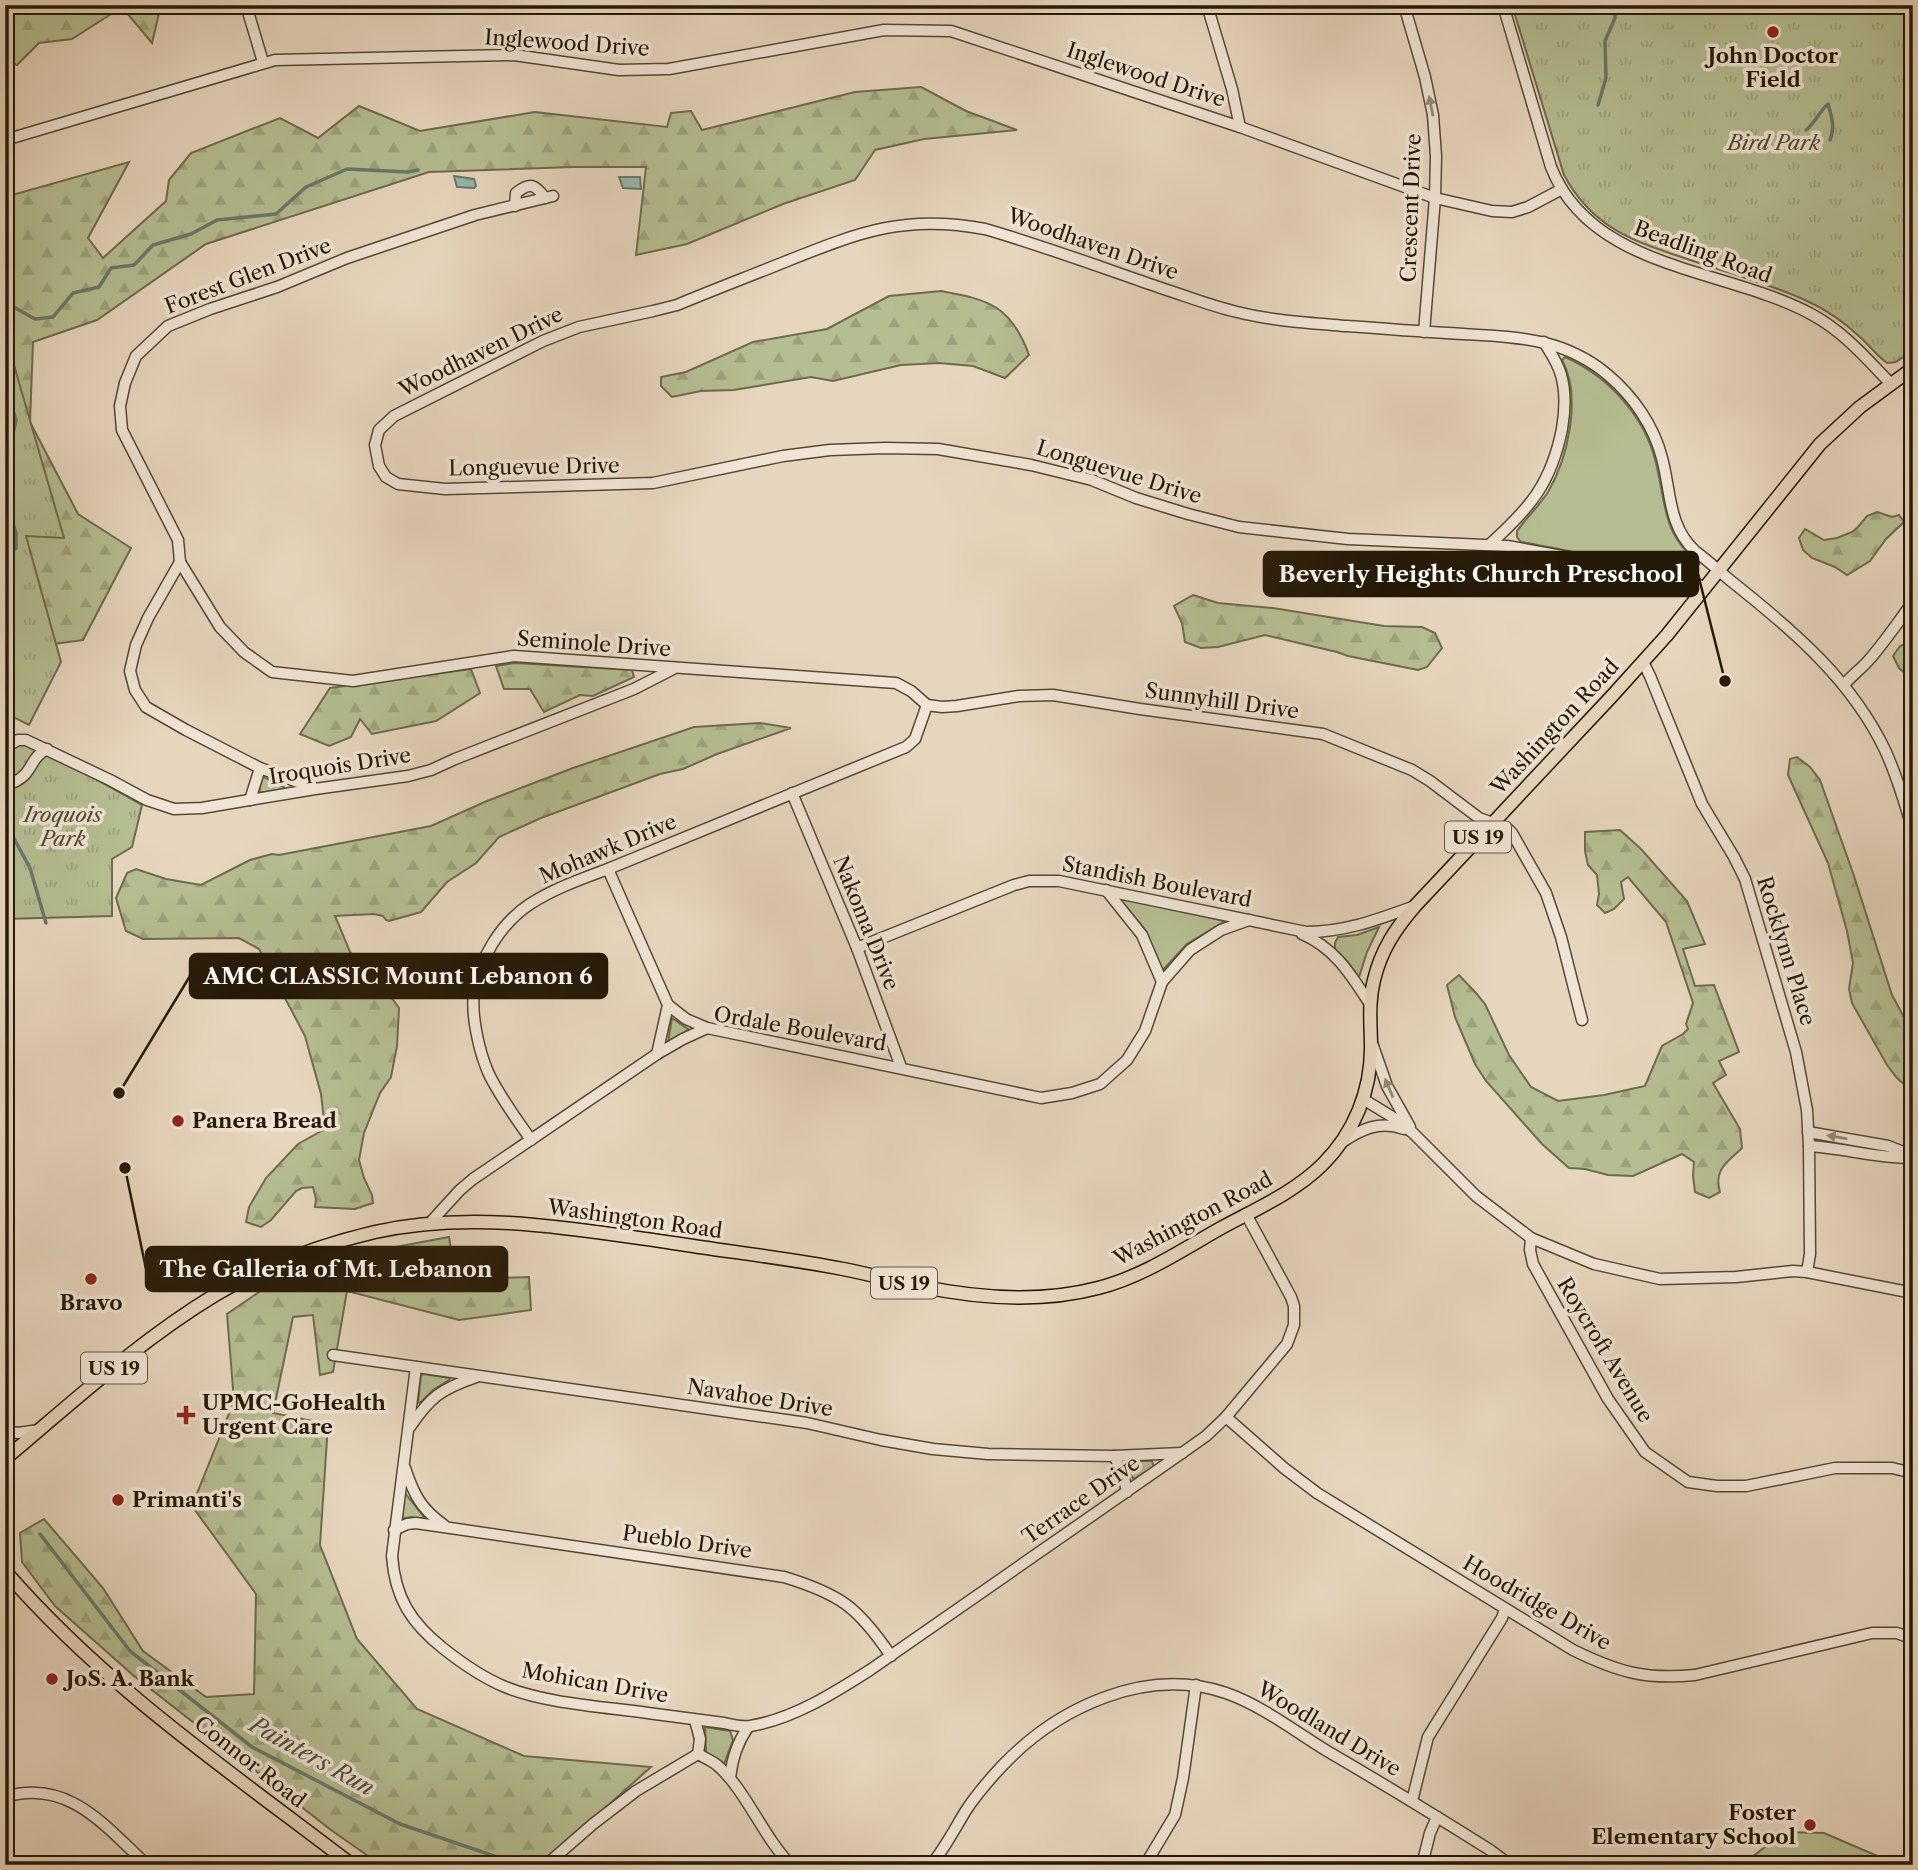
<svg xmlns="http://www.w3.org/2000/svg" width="1918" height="1870" viewBox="0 0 1918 1870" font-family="'Libre Caslon Text',serif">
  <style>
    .green { fill: #b5be92; stroke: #6d6c4c; stroke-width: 2 }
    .forest { fill: url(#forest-firs); stroke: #6d6c4c; stroke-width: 2 }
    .park { fill: url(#park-tufts); stroke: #6d6c4c; stroke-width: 2 }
    .water { fill: url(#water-ripples); stroke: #69796d; stroke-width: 2 }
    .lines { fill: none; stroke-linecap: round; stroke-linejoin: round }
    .stream { stroke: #69796d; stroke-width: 3.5 }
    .minor-casing { stroke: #564835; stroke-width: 13 }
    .major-casing { stroke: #251907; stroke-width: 15 }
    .minor { stroke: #efe4d5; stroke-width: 10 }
    .major { stroke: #e7d6be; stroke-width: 12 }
    .oneway { fill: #948978 }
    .poi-dot { fill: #8f2418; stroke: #efe4d5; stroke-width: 2.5 }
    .labels { text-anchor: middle; stroke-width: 7; stroke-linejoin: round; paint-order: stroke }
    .shield { fill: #efe4d5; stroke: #625645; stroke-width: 2 }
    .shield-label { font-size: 19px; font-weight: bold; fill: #251907 }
    .street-label { font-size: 21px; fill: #251907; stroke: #efe4d5 }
    .poi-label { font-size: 21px; font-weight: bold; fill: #251907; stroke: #efe4d5; text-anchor: start }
    .park-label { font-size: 21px; font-style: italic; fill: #504b31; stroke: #efe4d5 }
    .water-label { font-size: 23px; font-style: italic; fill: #4d5142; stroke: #efe4d5 }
    .leader { fill: none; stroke: #251907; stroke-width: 2.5 }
    .callout-dot { fill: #251907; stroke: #efe4d5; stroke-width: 2.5 }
    .callout { fill: #251907; stroke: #251907; stroke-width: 2.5 }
    .callout-label { font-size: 23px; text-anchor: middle; font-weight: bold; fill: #fff }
  </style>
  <defs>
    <pattern id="forest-firs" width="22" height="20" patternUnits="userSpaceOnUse" patternTransform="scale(1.75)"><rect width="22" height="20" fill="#b5be92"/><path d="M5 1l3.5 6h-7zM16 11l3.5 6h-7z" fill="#9ca37c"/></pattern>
    <pattern id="park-tufts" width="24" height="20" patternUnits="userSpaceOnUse" patternTransform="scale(1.75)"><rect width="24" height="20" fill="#b5be92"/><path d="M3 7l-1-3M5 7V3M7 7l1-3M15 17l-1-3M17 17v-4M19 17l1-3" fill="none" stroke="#9ca37c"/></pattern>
    <pattern id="water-ripples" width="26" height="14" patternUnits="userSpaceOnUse" patternTransform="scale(1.75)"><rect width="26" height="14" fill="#97b9b1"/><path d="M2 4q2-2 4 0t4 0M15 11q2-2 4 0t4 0" fill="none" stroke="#829e97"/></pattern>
  </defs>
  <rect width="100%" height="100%" fill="#e7d6be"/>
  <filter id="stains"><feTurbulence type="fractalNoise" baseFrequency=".00286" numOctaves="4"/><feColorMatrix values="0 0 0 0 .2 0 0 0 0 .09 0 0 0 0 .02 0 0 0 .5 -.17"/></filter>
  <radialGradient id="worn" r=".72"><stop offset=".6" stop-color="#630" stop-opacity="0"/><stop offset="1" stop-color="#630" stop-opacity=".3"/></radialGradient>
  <!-- green -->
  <g class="green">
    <path d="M1565,357c43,19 80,59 91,106 10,40 6,73 44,100l-5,6c-22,-14 -51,-5 -76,-9 -33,-4 -65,-13 -98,-18l-4,-5v-6c10,-14 22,-25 31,-39 20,-34 34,-96 14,-132z"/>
    <polygon points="262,776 284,787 284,789 259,793"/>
    <polygon points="1118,897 1225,921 1187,944 1161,972 1146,931"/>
    <polygon points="1379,927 1367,952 1359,977 1347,961 1335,949 1335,943 1338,937 1357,935"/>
    <polygon points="672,1018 689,1030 668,1042"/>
    <polygon points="424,1374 450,1378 449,1380 433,1390 420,1403 418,1402 421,1375"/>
    <path d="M1130,1461h22l2,6 -20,12c-4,-2 -6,-11 -7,-16z"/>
    <polygon points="405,1493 424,1517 423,1519 411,1517 401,1519"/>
    <polygon points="705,1727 730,1731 733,1740 724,1764 706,1752"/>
    <polygon points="1784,1832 1824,1833 1896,1864 1742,1865"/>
  </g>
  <!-- forest -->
  <g class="forest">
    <polygon points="5,5 161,5 152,43 122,7 72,39 39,43 17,65 5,60"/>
    <polygon points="921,87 966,111 1017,130 924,139 875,150 855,180 783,204 687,244 636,255 646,167 572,167 429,172 206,244 97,320 33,342 30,422 78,514 131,548 83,640 16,649 5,707 5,197 129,162 88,238 103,258 166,201 169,180 191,153 280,118 318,138 359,106 420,131 535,112 667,127 671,113 691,111 702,130 855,92"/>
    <path d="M941,291c49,9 70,15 88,64l-24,23 -32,-12 -34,-3 -38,2 -68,16 -22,-4 -77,13 -33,1 -29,6 -11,-11v-9l25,-5 67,-30 74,-13 62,-33z"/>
    <polygon points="1877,512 1892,517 1899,515 1904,522 1886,539 1870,561 1847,575 1835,567 1812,558 1803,550 1799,538 1805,529 1824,540 1837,538 1852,532 1858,527 1867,516"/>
    <polygon points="1193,595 1218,603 1273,608 1384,626 1422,627 1435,633 1442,648 1427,667 1418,670 1348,656 1337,652 1265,635 1218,647 1201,648 1185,642 1182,623 1174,606"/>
    <polygon points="1910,642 1913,645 1913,680 1899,668 1893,656 1900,646"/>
    <polygon points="515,663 632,670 634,677 593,696 580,695 544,712 530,689 504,689 496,666"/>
    <polygon points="471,669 480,693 436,721 372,734 360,719 351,737 329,746 300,734 330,688"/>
    <polygon points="760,723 791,728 717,754 683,769 660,774 541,818 499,837 476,863 447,882 421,912 389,921 386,920 383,916 374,914 335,916 350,952 386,990 399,1008 397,1046 391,1077 380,1093 364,1133 359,1160 364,1178 372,1195 373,1203 355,1209 315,1207 316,1199 313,1187 302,1188 296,1191 271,1220 261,1227 246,1222 249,1207 266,1178 298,1144 325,1129 321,1094 305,1036 259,949 239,938 143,939 126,931 116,898 127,873 136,869 166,879 201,885 250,860 272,854 279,855 431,826 487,801 573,768 694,727"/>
    <polygon points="1797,757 1810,767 1820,780 1854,876 1892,995 1913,1034 1913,1092 1897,1078 1887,1065 1852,1003 1849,989 1853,963 1847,931 1828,863 1788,775 1790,759"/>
    <path d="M1620,830l21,19 46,52 18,43 -22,5 12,37 19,-1 25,67 -20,9 7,14 -13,8 27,46 2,19c-14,14 -29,21 -22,44l-11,6 -14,-6 -2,-16 1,-14 -12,-8 -49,22 -25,-1 -23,-6 -16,-1 -27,-24 -56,-63 -11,-17 -20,-47 -8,-32 12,-10 17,18 9,11 24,51 22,32 27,14 46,-6 41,-9 17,-40 21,-12 5,-5 -2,-5 7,-21 -27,-81 -38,-45 -7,5 3,17 -10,10 -9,4 -8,-8 2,-11 -2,-19 -9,-10 -3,-14v-19z"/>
    <polygon points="449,1237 456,1280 529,1277 531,1310 459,1320 347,1291 333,1372 320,1375 313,1315 293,1317 273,1413 328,1424 320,1545 357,1639 417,1709 524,1756 651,1767 541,1865 381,1865 331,1830 134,1676 55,1606 22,1562 20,1533 44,1519 103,1588 143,1651 206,1697 254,1694 256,1594 192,1506 234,1401 227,1314 262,1290 348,1256"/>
  </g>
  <!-- park -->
  <g class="park">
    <path d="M1512,5h401v56l-5,4 5,7v278l-17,12 -9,1c-10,-7 -18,-18 -27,-26 -16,-15 -33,-27 -53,-36 -39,-18 -82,-29 -123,-43 -52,-17 -92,-31 -120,-83z"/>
    <polygon points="5,334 64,538 26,536 61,662 29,725 5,713"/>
    <polygon points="19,736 142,805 132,847 112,859 112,916 5,919 5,744"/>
  </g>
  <!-- water -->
  <g class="water">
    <polygon points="454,176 474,179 476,186 474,188 457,187"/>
    <polygon points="619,177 640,177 641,189 623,188"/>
  </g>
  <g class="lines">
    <!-- stream -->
    <g class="stream">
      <polyline points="1598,105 1606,78 1605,41 1615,18 1614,5"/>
      <path d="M1806,130c9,-7 13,-18 22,-26 4,13 7,24 2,36"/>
      <polyline points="5,302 35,319 53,317 73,293 99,287 111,268 134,265 153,245 191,234 217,220 276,214 306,187 347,169 408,172 418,170"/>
      <polyline points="5,386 16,420 7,460 5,480"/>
      <polyline points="5,499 16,533 16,548 5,559"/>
      <polyline points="5,593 8,614 5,681"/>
      <polyline points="5,822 30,868 46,923"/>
      <polyline points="40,1534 130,1651 252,1747 400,1824 518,1864"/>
    </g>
    <!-- minor casing -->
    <g class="minor-casing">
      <g id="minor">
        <polyline points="246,5 263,62"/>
        <polyline points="1207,5 1232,89 1240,127"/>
        <polyline points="1404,5 1425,77 1433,115 1436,156 1435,198 1424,332"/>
        <path d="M1503,5l48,162c40,103 175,101 260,147 32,17 55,44 80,70"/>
        <polyline points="5,140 275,60 514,55 619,70 669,69 884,30 951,31 1240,127 1435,198 1492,211 1512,212 1528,207 1562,189"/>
        <polyline points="553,196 475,215 347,258 277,287 210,309 168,326 136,356 125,383 120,406 122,430 178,540 180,562 220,627 244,652 272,672 353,681 514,656 896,683 911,691 927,705"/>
        <path d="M515,206l1,-13c14,-11 19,-9 29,5"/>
        <path d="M1489,545c41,-37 62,-61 73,-116 3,-18 4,-37 -1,-54 -3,-12 -11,-23 -17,-33"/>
        <polyline points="180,562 148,618 136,645 130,671 135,690 146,707 186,730 260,768 314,788"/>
        <path d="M1705,589l-22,-15 -11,-4 -43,-2 -122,-22 -159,-7 -109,-12 -51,-13 -52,-16 -44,-18 -61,-15 -93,-16 -53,-1 -55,2 -47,6 -130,27 -208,6 -47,-5 -12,-7 -7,-11 -4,-21 4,-15 15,-14 149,-75 36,-14 74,-16 24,-6c36,-15 73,-29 110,-44 73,-29 118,-47 198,-32 59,17 118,39 176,59 25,8 50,18 76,24 36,9 73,11 110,14 39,3 77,6 116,8 54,3 101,4 145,41 25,21 46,51 54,83 9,33 6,68 33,93 15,11 27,23 41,34 59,47 116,96 149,165 12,26 20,53 28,81"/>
        <polyline points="1643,662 1650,676 1702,804 1734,857 1745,879 1796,1052 1807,1110 1809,1146 1810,1254 1807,1272"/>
        <path d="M1844,685c7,-9 16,-15 24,-24 16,-18 30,-39 45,-59"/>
        <polyline points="927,705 942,707 957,706 1019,696 1053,695 1140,709 1323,734 1412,770 1430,781 1479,818 1507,828 1512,833 1546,893 1561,937 1582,1020"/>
        <polyline points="5,747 18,740 26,740 110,780 147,800 174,809 202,808 315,789 408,776 431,770 455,759 634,689 673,669"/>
        <path d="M5,778l9,4c20,-9 15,-24 33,-33"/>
        <polyline points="792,793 857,948 901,1067"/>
        <polyline points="250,800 260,768"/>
        <polyline points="608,869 668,1005 657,1054"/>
        <polyline points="1106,890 1142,935 1162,982"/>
        <path d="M1302,934c33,14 49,41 68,70"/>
        <path d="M857,948l157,-63 15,-4h30l247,51c40,0 73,-13 109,-26"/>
        <polyline points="668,1005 686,1019 707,1028"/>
        <polyline points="1372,1043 1387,1086 1410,1127"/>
        <polyline points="1363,1099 1394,1118 1413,1133 1476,1196 1531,1238 1594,1264 1660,1279 1736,1277 1793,1271 1807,1272 1913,1293"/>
        <polyline points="1808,1132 1888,1146 1913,1156"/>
        <path d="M531,1140c-15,-22 -32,-44 -43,-68 -9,-21 -17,-57 -14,-79 5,-34 27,-70 56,-89 25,-16 51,-25 78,-35l298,-122 9,-8 12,-34"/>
        <path d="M1341,1143c20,-14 39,-23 63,-14"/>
        <path d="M1809,1146c34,2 67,12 101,12"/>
        <polyline points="429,1224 460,1190 473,1179 657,1054 683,1039 707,1028 1041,1098 1072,1093 1100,1084 1127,1060 1145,1031 1162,982 1190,950 1221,930 1249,920"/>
        <polyline points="1531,1238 1530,1250 1533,1264 1608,1399 1645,1452 1688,1482 1717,1486 1746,1486 1835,1468 1892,1468 1913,1473"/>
        <polyline points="333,1355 807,1423 881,1440 933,1449 988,1454 1114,1456 1182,1453"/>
        <path d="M416,1367l-24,189c3,42 19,67 52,93 19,15 38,28 59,37 42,18 106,21 152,28 23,3 46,6 69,9 8,2 18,4 26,3 43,-7 84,-33 120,-56l312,-217 24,-17 20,-19 61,-73 7,-19v-19l-3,-9 -45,-83"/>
        <path d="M1226,1417l58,51 33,25 256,157c45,22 72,30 122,25l177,-42h25l16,6"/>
        <path d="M410,1427c20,-30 31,-38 66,-50"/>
        <polyline points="5,1431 18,1433 39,1430"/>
        <polyline points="1114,1456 1123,1473 1127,1492"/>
        <path d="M405,1468c9,27 16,41 39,57"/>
        <path d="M394,1530l13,-6 9,-1 368,54c56,17 74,30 107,79"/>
        <polyline points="695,1720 700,1739 698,1754"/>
        <path d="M698,1754c7,4 14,7 19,11 29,25 46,72 74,100"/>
        <path d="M730,1778c2,-20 7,-35 18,-51"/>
        <path d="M5,1797c63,-19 100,29 142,68"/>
        <polyline points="1412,1801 1428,1737 1502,1618 1505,1609"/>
        <polyline points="546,1865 593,1824 636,1791 698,1754"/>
        <path d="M931,1865c14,-17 23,-35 34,-53 10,-16 24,-32 37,-46 56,-59 144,-100 224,-73 37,13 68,38 101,58 55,32 109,65 163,99l20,15"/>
        <polyline points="1145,1865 1175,1815 1183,1778 1196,1685"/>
        <polyline points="1422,1865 1430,1833 1437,1817"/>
      </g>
    </g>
    <!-- major casing -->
    <g class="major-casing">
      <g id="major">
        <path d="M5,1459c68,-57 134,-118 210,-164 49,-29 104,-50 160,-63 99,-22 200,-3 298,11 57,9 114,15 170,26 26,5 51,12 76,17 57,12 122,17 179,2 44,-11 84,-38 123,-60 35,-19 74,-36 102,-64 31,-31 48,-73 48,-116 0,-23 -3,-45 3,-68 7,-30 22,-52 41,-74l197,-210 55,-61 153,-191 40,-37 53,-39"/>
        <path d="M5,1571c99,115 227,202 347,294"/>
      </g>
    </g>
    <!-- minor -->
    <use href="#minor" class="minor"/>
    <!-- major -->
    <use href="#major" class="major"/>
  </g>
  <!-- one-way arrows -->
  <defs><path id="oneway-solid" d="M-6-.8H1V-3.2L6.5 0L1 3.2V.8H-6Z" transform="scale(1.75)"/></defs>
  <g class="oneway">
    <use href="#oneway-solid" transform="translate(1431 106) rotate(-101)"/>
    <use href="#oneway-solid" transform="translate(1389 1088) rotate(-113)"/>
    <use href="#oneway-solid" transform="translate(1837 1137) rotate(-170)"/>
  </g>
  <!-- markers -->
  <g class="poi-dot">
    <circle cx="1773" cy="32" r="7"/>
    <circle cx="178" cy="1121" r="7"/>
    <circle cx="91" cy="1279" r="7"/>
    <path d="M182.5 1404.5h7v7h7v7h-7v7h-7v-7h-7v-7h7z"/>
    <circle cx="118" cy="1500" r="7"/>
    <circle cx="52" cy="1679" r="7"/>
    <circle cx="1810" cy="1825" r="7"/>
  </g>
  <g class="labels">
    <!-- shield labels -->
    <g class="shield">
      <rect x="1445" y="821.5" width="66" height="31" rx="5"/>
      <rect x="871" y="1267.5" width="66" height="31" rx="5"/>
      <rect x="81" y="1352.5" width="66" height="31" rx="5"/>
    </g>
    <g class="shield-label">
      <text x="1478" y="844">US 19</text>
      <text x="904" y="1290">US 19</text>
      <text x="114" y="1375">US 19</text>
    </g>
    <!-- street labels -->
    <g class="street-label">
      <text transform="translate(567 43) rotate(4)" y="7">Inglewood Drive</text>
      <text transform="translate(1146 75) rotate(18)" y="7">Inglewood Drive</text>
      <text transform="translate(1411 208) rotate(-88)" y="7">Crescent Drive</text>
      <text transform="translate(1093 244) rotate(19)" y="7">Woodhaven Drive</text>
      <text transform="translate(1703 252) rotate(20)" y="7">Beadling Road</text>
      <text transform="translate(248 276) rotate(-21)" y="7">Forest Glen Drive</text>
      <text transform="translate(481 352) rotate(-26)" y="7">Woodhaven Drive</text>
      <text transform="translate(534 467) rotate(-1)" y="7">Longuevue Drive</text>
      <text transform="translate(1119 472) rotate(17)" y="7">Longuevue Drive</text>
      <text transform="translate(594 644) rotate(4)" y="7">Seminole Drive</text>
      <text transform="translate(1222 701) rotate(8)" y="7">Sunnyhill Drive</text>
      <text transform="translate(1555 727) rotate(-47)" y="7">Washington Road</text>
      <text transform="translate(340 766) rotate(-9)" y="7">Iroquois Drive</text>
      <text transform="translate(608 849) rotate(-23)" y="7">Mohawk Drive</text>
      <text transform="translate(1157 882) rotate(11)" y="7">Standish Boulevard</text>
      <text transform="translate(866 923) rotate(68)" y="7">Nakoma Drive</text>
      <text transform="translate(1786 951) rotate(73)" y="7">Rocklynn Place</text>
      <text transform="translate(800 1029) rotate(10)" y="7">Ordale Boulevard</text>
      <text transform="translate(635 1219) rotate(8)" y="7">Washington Road</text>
      <text transform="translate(1193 1219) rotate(-28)" y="7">Washington Road</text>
      <text transform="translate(1605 1350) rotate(59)" y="7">Roycroft Avenue</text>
      <text transform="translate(760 1398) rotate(9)" y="7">Navahoe Drive</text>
      <text transform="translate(1081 1500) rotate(-35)" y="7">Terrace Drive</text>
      <text transform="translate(687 1542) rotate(8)" y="7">Pueblo Drive</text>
      <text transform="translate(1537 1603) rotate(30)" y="7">Hoodridge Drive</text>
      <text transform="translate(595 1683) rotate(10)" y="7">Mohican Drive</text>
      <text transform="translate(1329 1729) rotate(31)" y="7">Woodland Drive</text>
      <text transform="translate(250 1762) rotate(38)" y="7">Connor Road</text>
    </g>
    <!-- poi labels -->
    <g class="poi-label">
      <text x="1773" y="63" text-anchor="middle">John Doctor<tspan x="1773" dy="24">Field</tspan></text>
      <text x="192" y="1128">Panera Bread</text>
      <text x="91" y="1310" text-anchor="middle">Bravo</text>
      <text x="202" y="1410">UPMC-GoHealth<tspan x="202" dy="24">Urgent Care</tspan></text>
      <text x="132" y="1507">Primanti's</text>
      <text x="66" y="1686">JoS. A. Bank</text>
      <text x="1796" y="1820" text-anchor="end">Foster<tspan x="1796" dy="24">Elementary School</tspan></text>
    </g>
    <!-- park labels -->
    <g class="park-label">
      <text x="1774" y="150">Bird Park</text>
      <text x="63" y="822">Iroquois<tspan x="63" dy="24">Park</tspan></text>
    </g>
    <!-- water labels -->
    <g class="water-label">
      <text transform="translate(312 1756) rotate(29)" y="8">Painters Run</text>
    </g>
  </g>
  <!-- callouts -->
  <path class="leader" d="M1725 681L1698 574M119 1093L190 976M125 1168L146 1269"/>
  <g class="callout-dot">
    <circle cx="1725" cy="681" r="7"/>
    <circle cx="119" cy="1093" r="7"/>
    <circle cx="125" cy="1168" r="7"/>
  </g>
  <g class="callout">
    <rect x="1264" y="552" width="434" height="44" rx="7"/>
    <rect x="190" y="954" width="417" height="44" rx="7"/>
    <rect x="146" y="1247" width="361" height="44" rx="7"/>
  </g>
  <g class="callout-label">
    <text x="1481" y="582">Beverly Heights Church Preschool</text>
    <text x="398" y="984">AMC CLASSIC Mount Lebanon 6</text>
    <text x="326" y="1277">The Galleria of Mt. Lebanon</text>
  </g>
  <!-- margin -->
  <rect width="1918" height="1870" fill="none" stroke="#e7d6be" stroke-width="28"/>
  <rect x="7" y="7" width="1904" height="1856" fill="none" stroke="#251907" stroke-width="3.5"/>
  <rect x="14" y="14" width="1890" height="1842" fill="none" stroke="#251907" stroke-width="2"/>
  <rect width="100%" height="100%" filter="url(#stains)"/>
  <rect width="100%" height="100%" fill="url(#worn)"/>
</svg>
